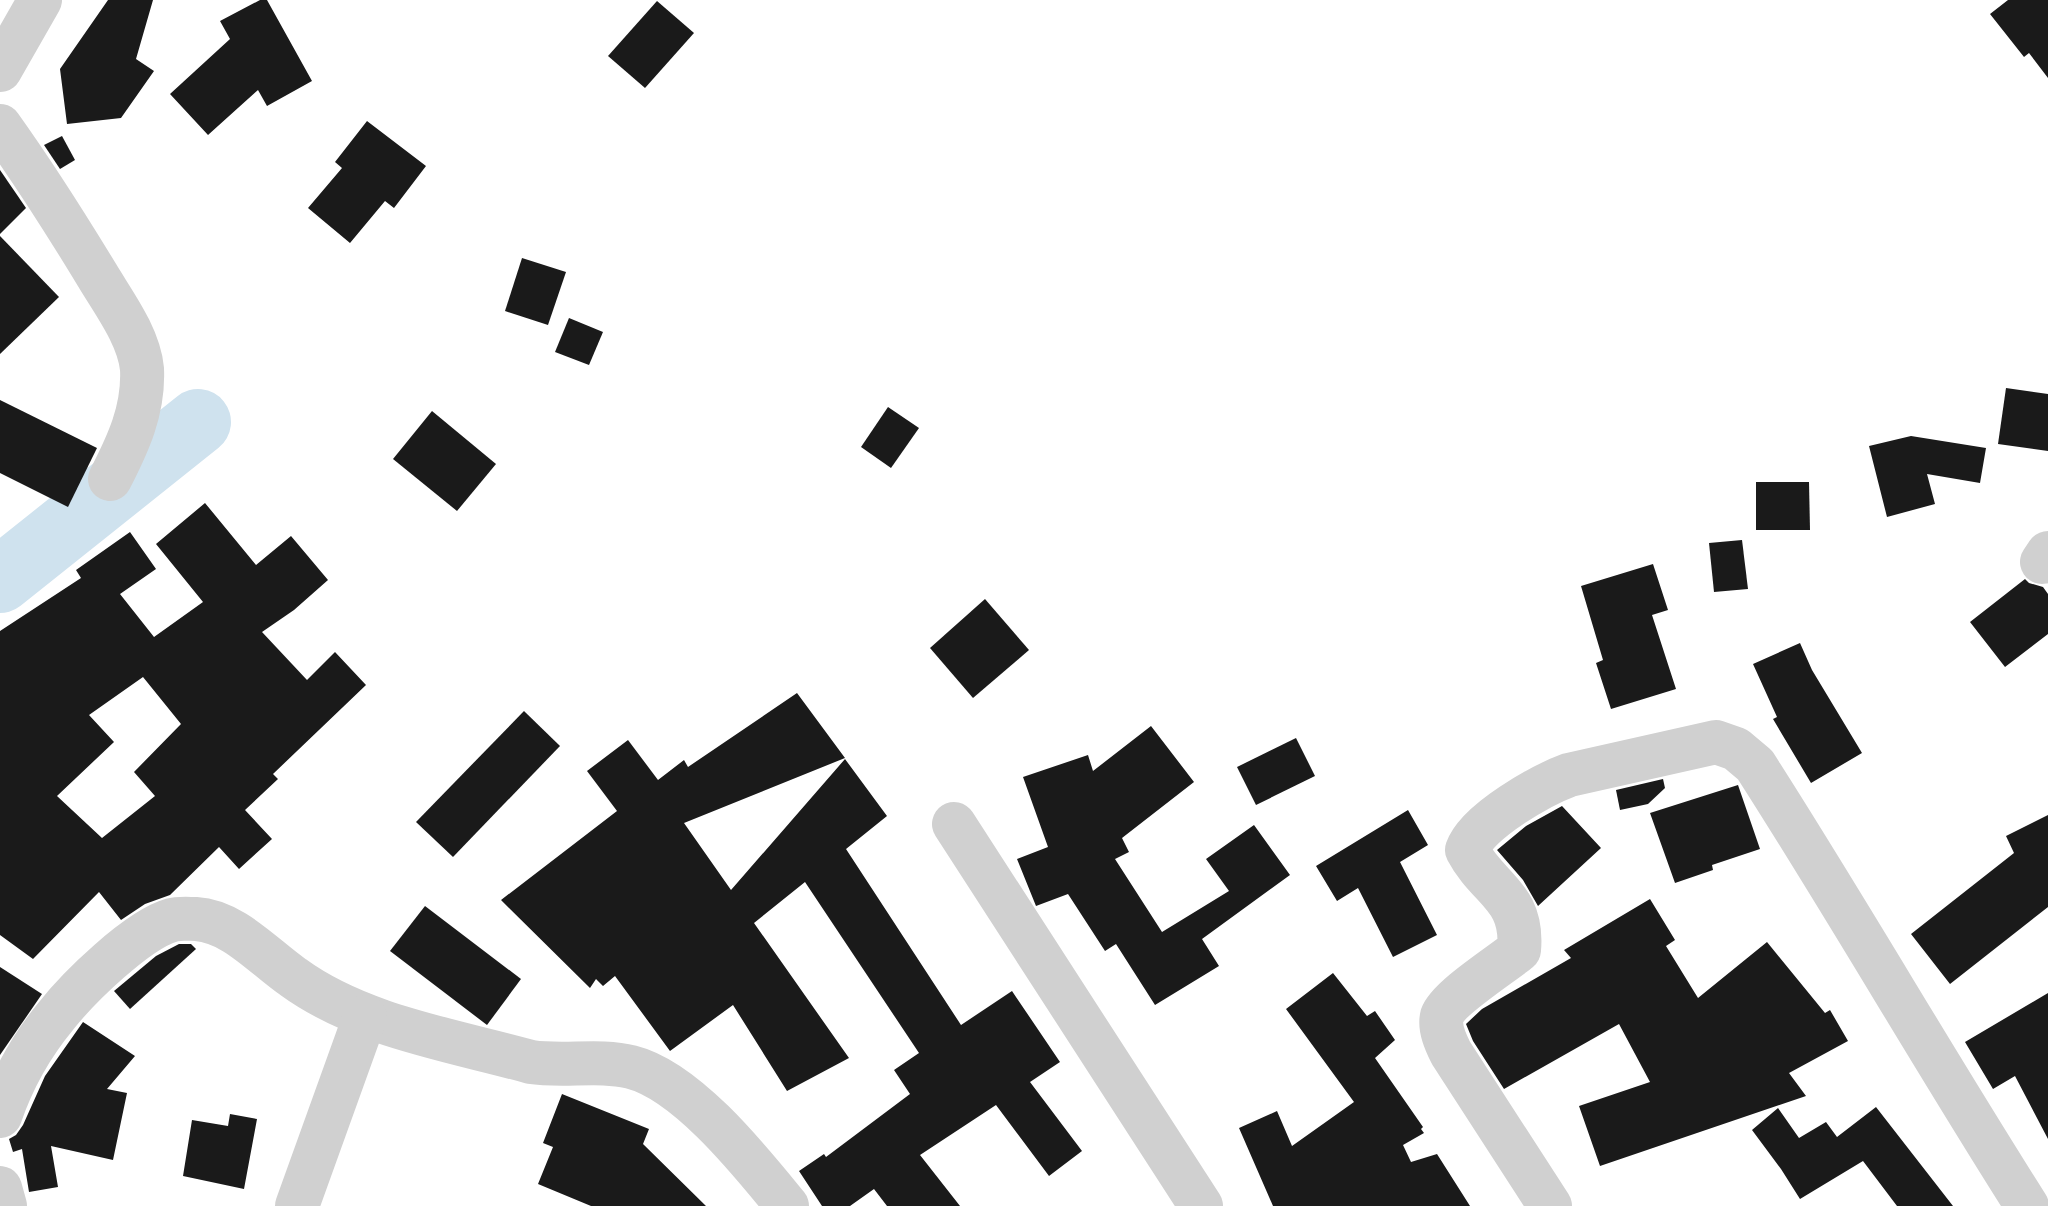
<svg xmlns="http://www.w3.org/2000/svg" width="2048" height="1206" viewBox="0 0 2048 1206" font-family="Overpass,sans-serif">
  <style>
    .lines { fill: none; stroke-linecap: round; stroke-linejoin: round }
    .river { stroke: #cfe2ee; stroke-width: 66 }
    .building { fill: #1a1a1a; fill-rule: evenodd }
    .street { stroke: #d0d0d0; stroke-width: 44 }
  </style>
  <rect width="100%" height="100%" fill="#fff"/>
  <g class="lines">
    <!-- river -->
    <polyline class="river" points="0,580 198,422"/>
  </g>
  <!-- building -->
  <g class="building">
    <polygon points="108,0 153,0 136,59 154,71 121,118 67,124 60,69"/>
    <polygon points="260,0 267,0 312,81 267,106 258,90 208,135 170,94 230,39 220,21"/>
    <polygon points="2008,0 2048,0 2048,78 2029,53 2024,57 1990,14"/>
    <polygon points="657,1 694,33 645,88 608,56"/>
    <polygon points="367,121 426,166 394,208 385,201 350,243 308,208 342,168 335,162"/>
    <polygon points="62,136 75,160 60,169 44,145"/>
    <polygon points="0,170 26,208 0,234"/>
    <polygon points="0,236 59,297 0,354"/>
    <polygon points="522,258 566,272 548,325 505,311"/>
    <polygon points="569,318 603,332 589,365 555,352"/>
    <polygon points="2006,388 2048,394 2048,451 1998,444"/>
    <polygon points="0,400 97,448 68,507 0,473"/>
    <polygon points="888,407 919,428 891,468 861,447"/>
    <polygon points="432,411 496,464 457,511 393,459"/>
    <polygon points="1911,436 1986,448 1980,483 1927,474 1935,504 1887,517 1869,446"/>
    <polygon points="1756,482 1809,482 1810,530 1756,530"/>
    <path d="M205,503l51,62 35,-29 37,44 -34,30 -32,22 45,48 28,-28 31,33 -93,89 5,5 -33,31 27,29 -33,30 -20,-22 -49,48 -25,9 -24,16 -22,-28 -66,67 -33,-24v-304l81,-53 -5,-8 54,-38 26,37 -36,25 34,43 49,-35 -47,-58zM143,677l38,47 -47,48 21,24 -53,42 -45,-42 57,-54 -25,-27z"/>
    <polygon points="1742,540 1748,589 1714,592 1709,543"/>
    <polygon points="1653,564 1668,610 1652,615 1676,689 1611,709 1596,663 1603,660 1581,586"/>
    <polygon points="2025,579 2029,583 2043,587 2048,594 2048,634 2005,667 1970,622"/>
    <polygon points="985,599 1029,650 973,698 930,648"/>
    <polygon points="1800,643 1812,670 1862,753 1811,783 1773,719 1777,717 1753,664"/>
    <polygon points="797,693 845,758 684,823 731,890 845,759 887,816 846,849 961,1025 1012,991 1060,1062 1030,1082 1082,1151 1049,1176 996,1105 920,1155 960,1206 887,1206 874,1189 850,1206 822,1206 799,1171 824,1154 826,1157 910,1094 894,1070 919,1053 805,882 754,923 849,1058 787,1091 733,1005 670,1051 615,976 603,986 596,979 590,988 501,900 617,811 587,771 628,740 658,780 684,760 688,767"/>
    <polygon points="524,711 560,746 453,857 416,822"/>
    <polygon points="1151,726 1194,782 1122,838 1129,852 1115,859 1162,932 1229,891 1206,859 1254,825 1290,875 1202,939 1219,966 1155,1005 1116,944 1105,951 1068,894 1036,906 1017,859 1048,847 1023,777 1088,755 1093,771"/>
    <polygon points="1296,738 1315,776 1256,805 1237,767"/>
    <polygon points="1663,779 1665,788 1648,804 1620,810 1616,790"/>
    <polygon points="1738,785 1760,849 1712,865 1713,870 1675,883 1650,813"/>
    <polygon points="1562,806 1601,848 1538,906 1523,880 1497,850 1526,826"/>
    <polygon points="1408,810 1428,845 1400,862 1437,935 1393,957 1358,888 1337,901 1316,866"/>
    <polygon points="2048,815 2048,907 1950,984 1911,934 2014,853 2006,836"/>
    <polygon points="1650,899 1675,940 1666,946 1698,998 1767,942 1825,1013 1830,1010 1848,1041 1789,1073 1806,1096 1600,1166 1579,1106 1650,1082 1619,1024 1504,1089 1473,1041 1466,1024 1482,1009 1571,958 1564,950"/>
    <polygon points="425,906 521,979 487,1025 390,951"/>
    <polygon points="179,944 191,944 196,949 130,1009 114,991 156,956"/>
    <polygon points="0,967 42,994 0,1055"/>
    <polygon points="1333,973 1367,1016 1375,1011 1395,1040 1375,1058 1423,1127 1421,1129 1424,1133 1403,1145 1411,1162 1437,1154 1470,1206 1273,1206 1239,1128 1277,1111 1292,1146 1354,1102 1286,1009"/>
    <polygon points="2048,993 2048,1139 2015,1076 1993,1089 1965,1042"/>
    <polygon points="83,1022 135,1056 107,1089 127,1093 113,1160 51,1146 58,1187 29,1192 22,1149 13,1152 9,1139 16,1135 23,1125 45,1076"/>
    <polygon points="562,1094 649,1129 643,1144 706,1206 591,1206 538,1184 553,1147 543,1143"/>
    <polygon points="1876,1107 1953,1206 1897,1206 1863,1161 1800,1199 1781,1169 1752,1130 1778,1108 1799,1138 1826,1122 1837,1137"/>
    <polygon points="230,1114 257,1119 244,1189 183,1176 192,1120 228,1126"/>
  </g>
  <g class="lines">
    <!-- street -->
    <g class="street">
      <polyline points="0,70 40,0"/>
      <path d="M0,126c35,49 66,98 97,149 16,27 42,61 45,94 2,41 -14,75 -32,110"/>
      <polyline points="2042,562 2048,553"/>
      <polyline points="954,824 1201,1206"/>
      <path d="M0,1116c12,-35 32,-71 56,-100 22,-28 81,-86 116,-96 7,-2 17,-1 24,-1 37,2 68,38 97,58 67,49 159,63 238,85 33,5 68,-3 100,5 56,14 120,95 156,139"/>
      <polyline points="0,1188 5,1206"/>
      <polyline points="297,1206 365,1017"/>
      <path d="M1550,1206l-99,-153c-5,-10 -12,-25 -9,-37 6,-18 60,-52 77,-66 5,-54 -31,-60 -52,-100 10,-29 75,-65 102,-75l147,-33 20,7 19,16c93,145 179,295 272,441"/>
    </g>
  </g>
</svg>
